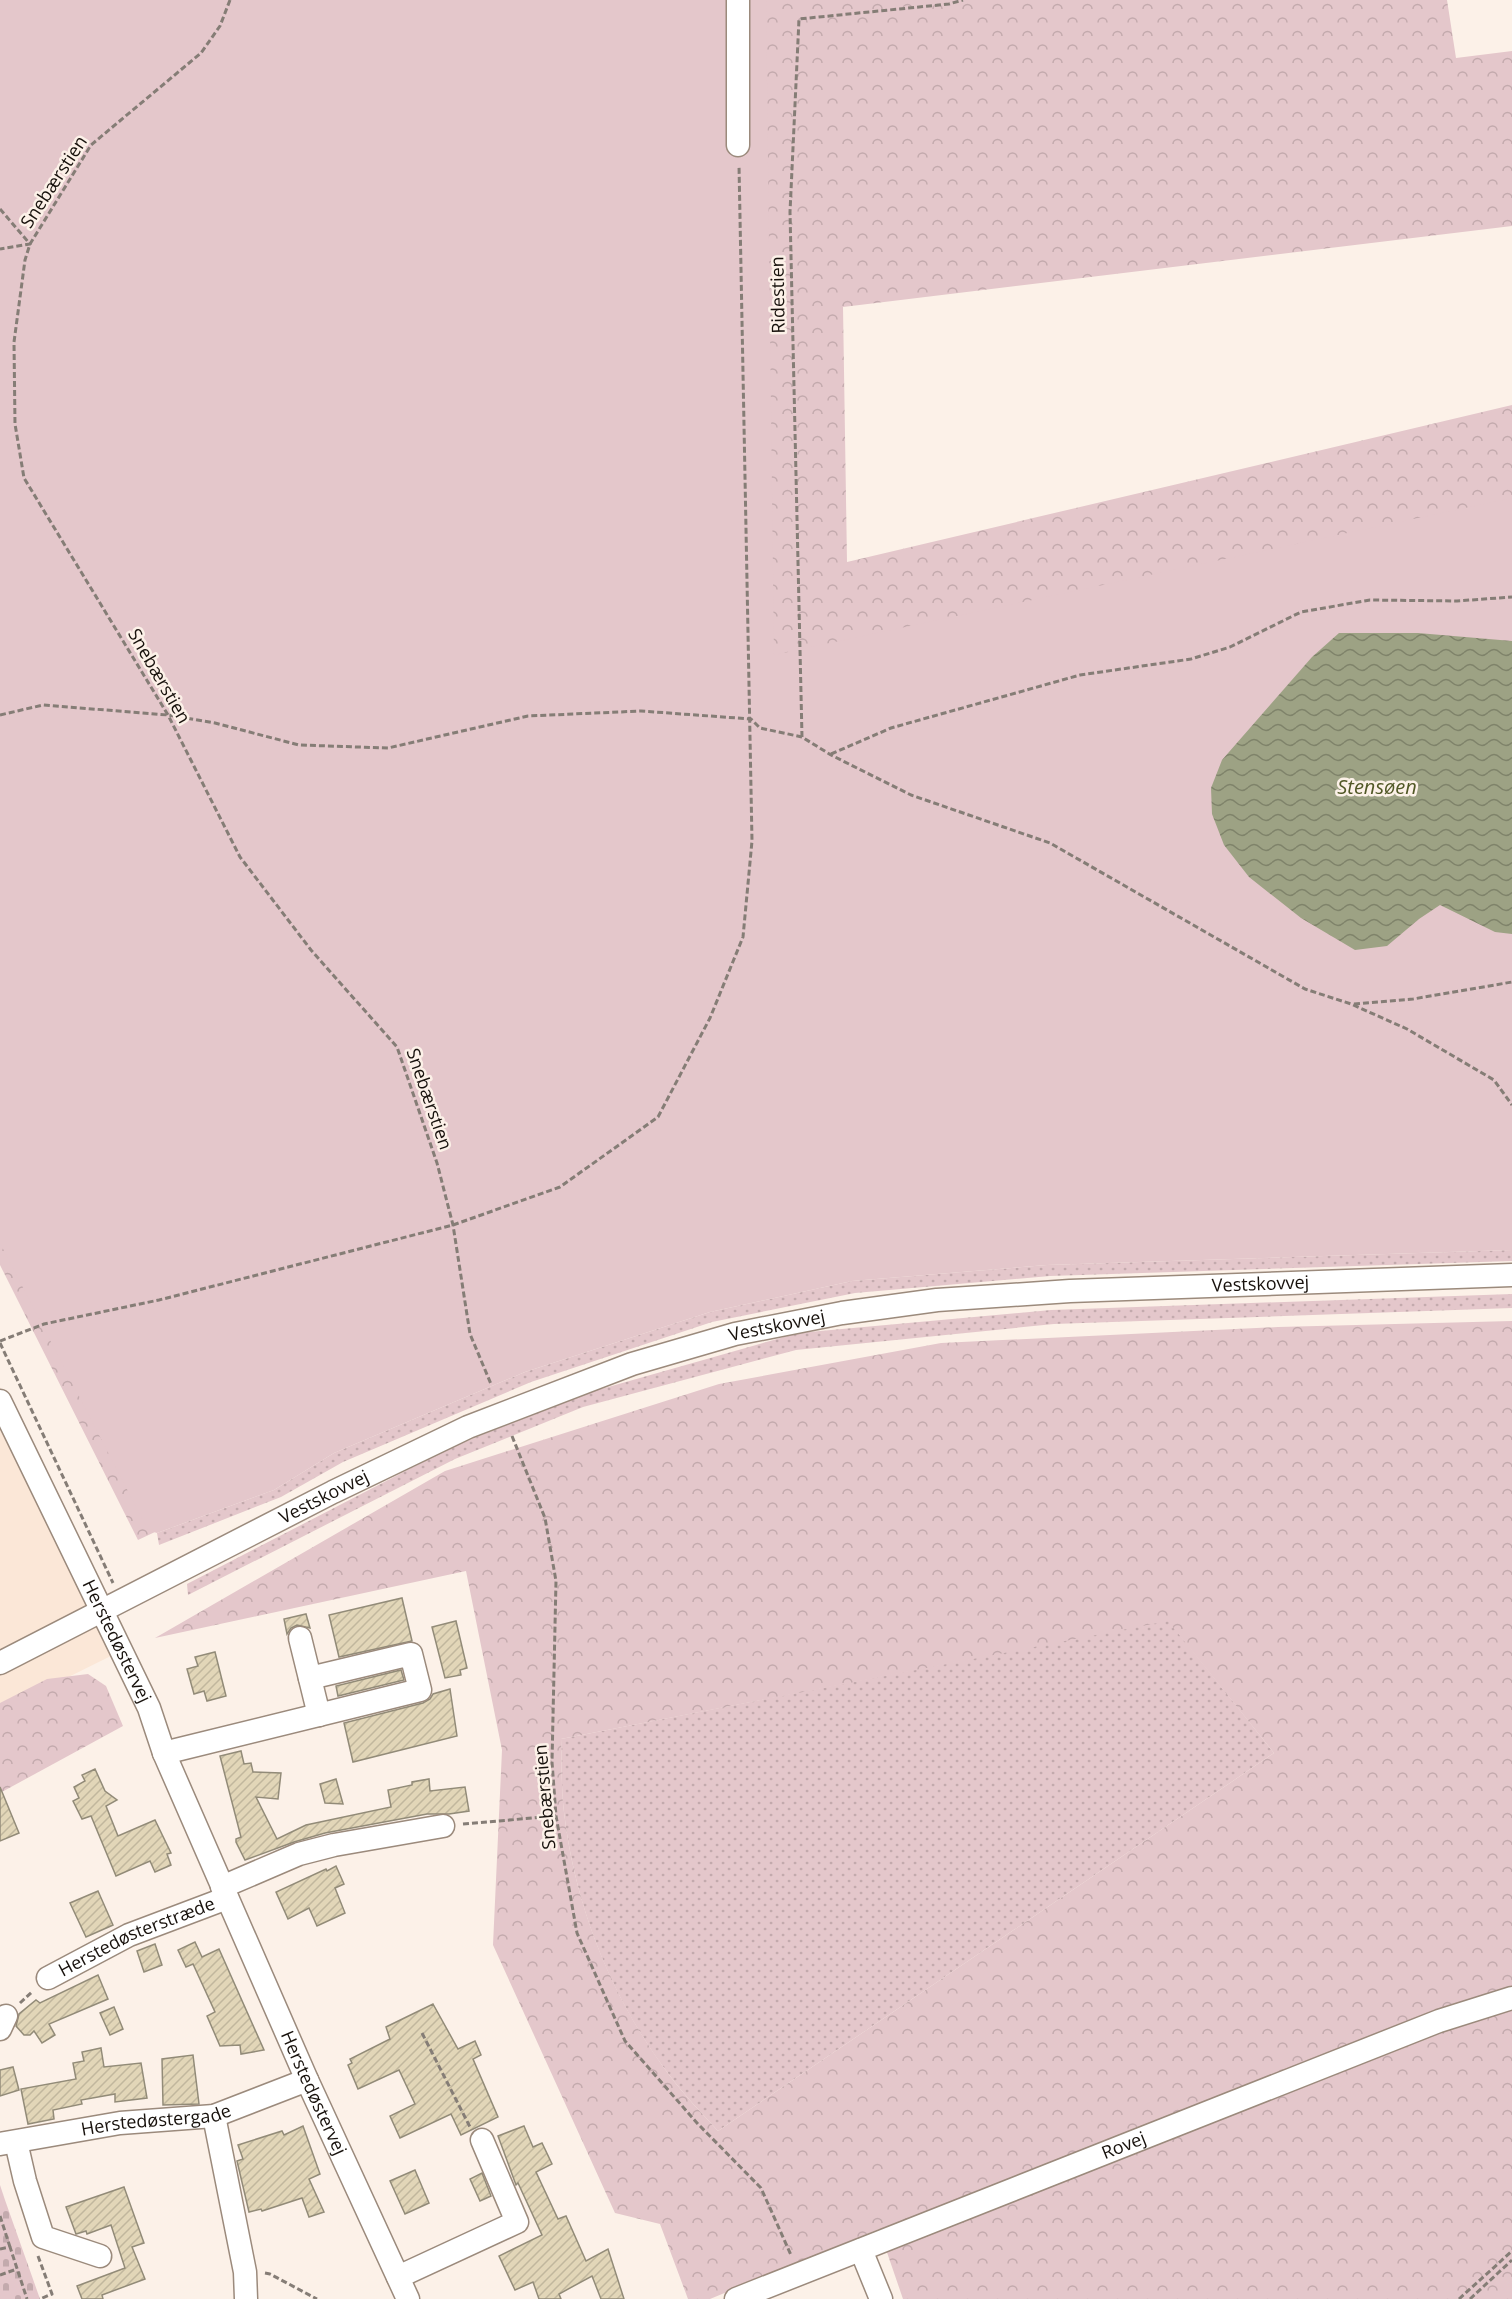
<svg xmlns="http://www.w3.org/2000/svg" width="1512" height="2299" viewBox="0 0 1512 2299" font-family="'Open Sans',sans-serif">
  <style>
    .built { fill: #fbe7d7 }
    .grass { fill: url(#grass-dots) }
    .forest { fill: url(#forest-crowns); fill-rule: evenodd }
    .cemetery { fill: url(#cemetery-stones) }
    .park { fill: #e4c7cb }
    .water { fill: url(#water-waves) }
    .building { fill: url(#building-hatch); stroke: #928b78; stroke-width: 1.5 }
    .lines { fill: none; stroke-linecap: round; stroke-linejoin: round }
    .minor-casing { stroke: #9b8a7c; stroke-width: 25 }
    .path { stroke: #857d76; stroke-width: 3; stroke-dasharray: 6 3; stroke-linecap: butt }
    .minor { stroke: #fff; stroke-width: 22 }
    .labels { text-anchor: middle; stroke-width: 5; stroke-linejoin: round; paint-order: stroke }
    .street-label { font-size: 18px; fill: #17110c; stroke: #fcf1e8 }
    .water-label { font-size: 20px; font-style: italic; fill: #515826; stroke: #fcf1e8 }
  </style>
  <defs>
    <pattern id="grass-dots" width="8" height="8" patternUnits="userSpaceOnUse" patternTransform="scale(1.5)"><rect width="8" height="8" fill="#e4c7cb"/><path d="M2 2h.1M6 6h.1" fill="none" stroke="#c3aaad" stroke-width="1.8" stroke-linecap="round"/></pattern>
    <pattern id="forest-crowns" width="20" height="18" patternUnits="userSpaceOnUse" patternTransform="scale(1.5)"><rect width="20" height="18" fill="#e4c7cb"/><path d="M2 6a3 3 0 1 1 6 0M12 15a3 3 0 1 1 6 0" fill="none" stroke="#c3aaad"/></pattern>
    <pattern id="cemetery-stones" width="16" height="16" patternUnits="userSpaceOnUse" patternTransform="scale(1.5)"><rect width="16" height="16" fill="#e4c7cb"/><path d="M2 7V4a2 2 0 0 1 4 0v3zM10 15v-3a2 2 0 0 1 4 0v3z" fill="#c3aaad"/></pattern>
    <pattern id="water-waves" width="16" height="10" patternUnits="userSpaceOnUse" patternTransform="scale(1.5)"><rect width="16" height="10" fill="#9da284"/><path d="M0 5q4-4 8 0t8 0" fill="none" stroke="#7f836a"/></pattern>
    <pattern id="building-hatch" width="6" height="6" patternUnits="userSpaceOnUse" patternTransform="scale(1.5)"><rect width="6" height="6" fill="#e2d6b8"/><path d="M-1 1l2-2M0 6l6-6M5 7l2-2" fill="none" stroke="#c1b79d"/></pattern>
  </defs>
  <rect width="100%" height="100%" fill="#fcf1e8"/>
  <!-- built -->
  <polygon class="built" points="0,1387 129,1647 0,1711"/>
  <!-- grass -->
  <g class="grass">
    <polygon points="1512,1250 1512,1261 1050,1276 855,1293 712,1322 531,1382 343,1462 281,1497 159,1545 157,1533 274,1490 334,1453 525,1372 710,1312 852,1281 1047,1265"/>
    <polygon points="1512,1294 1512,1308 1054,1324 796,1350 583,1407 455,1459 188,1595 187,1584 450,1448 580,1395 798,1333 1051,1310"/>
    <path d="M1168,1620l106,133 -556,378c-16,-18 -34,-36 -48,-55 -58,-76 -95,-169 -106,-264 -3,-24 -2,-49 -3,-73z"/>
  </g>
  <!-- forest -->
  <g class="forest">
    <polygon points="0,0 1447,0 1456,58 1512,51 1512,226 843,307 847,562 1512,405 1512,560 843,1270 528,1356 138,1540 0,1265"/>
    <path d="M1512,1321v978h-609l-24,-70 -169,70h-22l-28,-75 -45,-11 -122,-268 9,-195 -36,-179 -311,67 290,-167 274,-87 222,-41 337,-16zM1168,1621l106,132 -556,378c-16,-18 -34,-36 -48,-55 -58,-77 -95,-169 -106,-264 -3,-24 -2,-49 -3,-73z"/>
    <polygon points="88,1674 106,1686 123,1726 0,1793 0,1703 47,1679"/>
  </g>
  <!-- cemetery -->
  <polygon class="cemetery" points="0,2185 5,2200 40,2299 0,2299"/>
  <!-- park -->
  <polygon class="park" points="0,0 766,0 774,655 1512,498 1512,1250 1047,1265 852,1281 710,1312 525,1372 334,1453 274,1490 157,1533 148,1530 0,1243"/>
  <!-- water -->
  <polygon class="water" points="1339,633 1418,633 1512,641 1512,934 1495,932 1440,905 1419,919 1387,946 1355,950 1301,918 1249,877 1224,845 1212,814 1211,788 1222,760 1312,657"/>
  <!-- building -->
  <g class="building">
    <polygon points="402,1598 412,1641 339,1657 329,1615"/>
    <polygon points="306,1614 310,1628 297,1625 291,1628 287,1634 284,1619"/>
    <polygon points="456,1621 467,1668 460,1670 461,1675 445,1678 432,1627"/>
    <polygon points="215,1652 226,1696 207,1701 204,1691 194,1694 187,1669 198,1666 195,1657"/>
    <polygon points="401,1670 404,1680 338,1696 336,1686"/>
    <polygon points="450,1689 457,1736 353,1762 344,1723 423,1703 430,1699 433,1694"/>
    <polygon points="241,1751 244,1764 251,1763 253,1772 281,1773 278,1799 256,1797 277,1839 306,1825 391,1807 388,1790 412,1785 412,1782 429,1779 430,1791 465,1787 469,1811 449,1814 427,1814 325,1833 294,1842 245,1860 236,1842 236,1839 241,1837 220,1756"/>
    <polygon points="95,1769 105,1791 117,1800 106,1806 118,1836 155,1820 171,1853 167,1854 171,1865 155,1872 150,1861 116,1876 91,1816 82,1819 73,1801 79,1798 74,1787 85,1781 82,1775"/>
    <polygon points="336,1779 343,1804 325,1803 320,1784"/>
    <polygon points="0,1787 19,1833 0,1841"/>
    <polygon points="336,1866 344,1884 335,1888 345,1913 317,1926 309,1908 288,1919 276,1892 326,1869 327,1871"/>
    <polygon points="98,1891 113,1925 86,1937 70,1903"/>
    <polygon points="195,1942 202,1957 219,1949 264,2050 241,2054 240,2045 220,2046 207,2016 215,2012 193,1964 186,1967 178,1950"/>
    <polygon points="155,1944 162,1965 144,1972 137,1951"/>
    <polygon points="98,1975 108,1999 49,2024 55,2035 42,2043 34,2031 30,2035 24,2035 16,2026 19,2014 36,2000 40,2003"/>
    <polygon points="433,2004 458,2049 475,2041 481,2055 473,2059 498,2117 461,2135 451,2114 400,2138 390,2116 415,2104 399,2070 358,2089 348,2065 352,2063 350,2059 390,2039 386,2027"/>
    <polygon points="114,2007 123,2029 110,2035 100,2013"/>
    <polygon points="101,2048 104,2067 141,2063 147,2098 115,2102 115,2094 81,2100 82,2104 53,2110 54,2119 28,2124 21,2089 76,2079 73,2063 84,2061 82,2052"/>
    <polygon points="193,2055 199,2104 163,2105 162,2059"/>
    <polygon points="13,2067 19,2090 0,2096 0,2070"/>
    <polygon points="303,2126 320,2174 309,2179 324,2212 309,2217 302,2198 262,2211 261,2209 249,2212 237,2161 243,2159 238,2145 282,2131 284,2135"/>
    <polygon points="524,2126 533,2147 542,2143 552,2164 536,2172 558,2219 566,2216 586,2261 608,2249 624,2299 601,2299 592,2276 559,2294 561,2299 539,2299 533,2282 515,2290 499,2256 542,2235 518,2183 516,2185 498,2136"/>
    <polygon points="415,2170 429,2203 405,2214 390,2181"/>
    <polygon points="482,2173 491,2196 480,2201 470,2179"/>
    <polygon points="124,2187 144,2243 132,2247 145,2279 102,2295 103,2299 82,2299 77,2286 125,2268 111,2225 87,2234 86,2231 76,2234 66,2207"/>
  </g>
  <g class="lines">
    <!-- minor casing -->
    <g class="minor-casing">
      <g id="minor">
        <polyline points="738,0 738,145"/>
        <path id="s1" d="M0,1401l149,307 15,45 143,327 101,219"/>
        <polyline points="300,1638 319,1715"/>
        <path id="s2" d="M0,1663l333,-171 135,-65 164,-63 103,-30 107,-21 95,-13 133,-9 442,-16"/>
        <polyline points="164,1753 420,1690 411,1654 310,1678"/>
        <polyline points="222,1887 299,1854 334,1845 443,1826"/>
        <path id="s3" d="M48,1978l81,-43 98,-37"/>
        <polyline points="0,2029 6,2016"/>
        <polyline points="214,2116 245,2272 246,2299"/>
        <polyline points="16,2142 25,2181 43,2237 100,2256"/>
        <path id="s4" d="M0,2144l120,-21 94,-7 93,-36"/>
        <polyline points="861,2250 881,2299"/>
        <polyline points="398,2277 517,2222 482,2140"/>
        <path id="s5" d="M736,2299l703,-278 73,-23"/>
      </g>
    </g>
    <!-- path -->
    <g class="path">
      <polyline points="230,0 220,26 201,53 91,145 30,244 25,260 14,342 15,424 24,478 168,715 240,857 311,950 397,1047 437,1163 453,1225 470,1334 491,1384"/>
      <polyline points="0,209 30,244 0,249"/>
      <polyline points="0,715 43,705 168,715 215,723 299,745 388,748 528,716 641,711 751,719 760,728 802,737 831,755 911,795 1050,843 1305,989 1351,1004 1407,1029 1494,1080 1512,1105"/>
      <polyline points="802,737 790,212 799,19 949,4 963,0"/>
      <polyline points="831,754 891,728 1080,675 1191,659 1230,647 1301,612 1370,600 1457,601 1512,597"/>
      <polyline points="1354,1004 1413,999 1512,982"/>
      <polyline points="0,1341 44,1324 159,1300 453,1225 560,1187 658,1117 710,1018 743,937 752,841 739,165"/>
      <polyline points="0,1343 113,1583"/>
      <polyline points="512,1436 545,1518 556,1581 552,1762 556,1816 577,1933 625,2041 698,2124 761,2188 791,2255"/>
      <polyline points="463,1824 556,1816"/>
      <polyline points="20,2003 33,1991"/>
      <polyline points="422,2033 470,2127"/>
      <polyline points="0,2216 10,2247"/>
      <polyline points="0,2249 10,2247 27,2299"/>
      <polyline points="38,2256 52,2294 40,2299"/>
      <polyline points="265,2273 270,2274 317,2299"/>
      <polyline points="0,2275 17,2269"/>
      <polyline points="1459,2299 1512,2251"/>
      <polyline points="1470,2299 1512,2260"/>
    </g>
    <!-- minor -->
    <use href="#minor" class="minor"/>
  </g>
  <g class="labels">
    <!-- street labels -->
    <g class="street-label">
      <text transform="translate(54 182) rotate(-57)" y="6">Snebærstien</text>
      <text transform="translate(778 295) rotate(-91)" y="6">Ridestien</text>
      <text transform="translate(159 676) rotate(60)" y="6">Snebærstien</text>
      <text transform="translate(429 1099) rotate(71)" y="6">Snebærstien</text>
      <text dy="6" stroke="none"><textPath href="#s2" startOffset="1336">Vestskovvej</textPath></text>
      <text dy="6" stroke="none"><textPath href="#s2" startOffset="850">Vestskovvej</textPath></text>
      <text dy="6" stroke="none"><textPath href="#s2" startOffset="364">Vestskovvej</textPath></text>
      <text dy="6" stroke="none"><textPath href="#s1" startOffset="267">Herstedøstervej</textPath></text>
      <text transform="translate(545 1797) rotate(-95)" y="6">Snebærstien</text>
      <text dy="6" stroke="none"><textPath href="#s3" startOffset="98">Herstedøsterstræde</textPath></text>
      <text dy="6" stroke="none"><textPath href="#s1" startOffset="760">Herstedøstervej</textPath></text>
      <text dy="6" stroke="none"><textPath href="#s4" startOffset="158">Herstedøstergade</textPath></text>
      <text dy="6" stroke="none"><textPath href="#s5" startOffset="417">Rovej</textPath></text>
    </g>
    <!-- water labels -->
    <g class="water-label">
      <text x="1377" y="794">Stensøen</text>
    </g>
  </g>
</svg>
